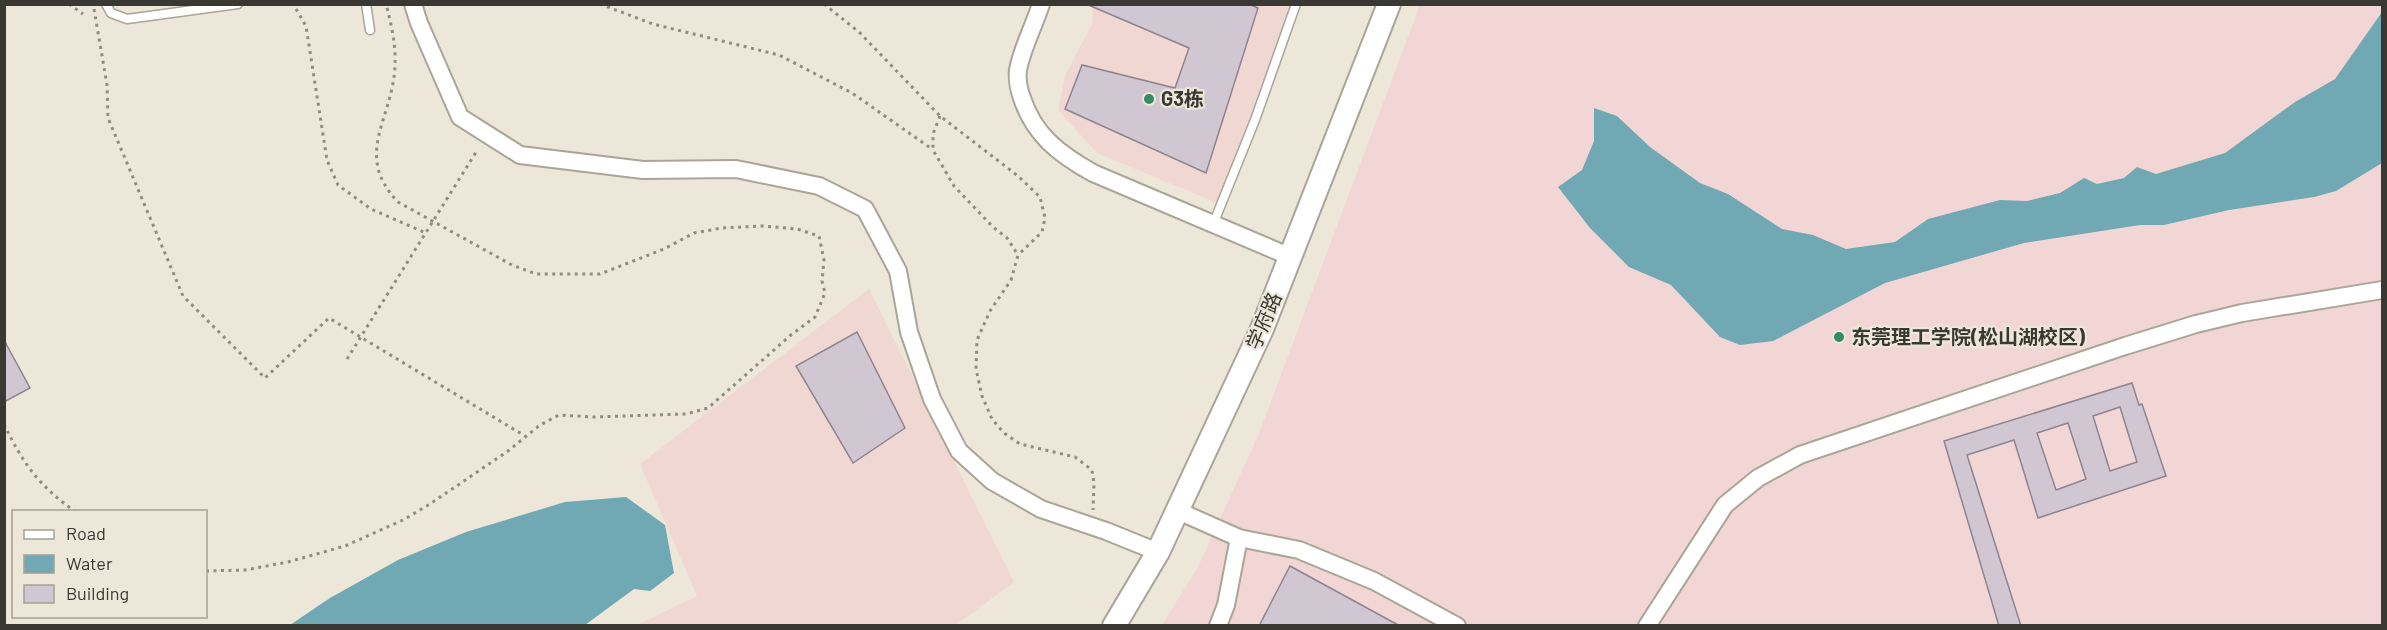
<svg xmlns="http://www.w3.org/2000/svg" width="2387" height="630" viewBox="0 0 2387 630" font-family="Barlow,'Noto Sans SC',sans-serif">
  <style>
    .commercial { fill: #f1d7d1 }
    .education { fill: #f1d6d5 }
    .water { fill: #70a8b3 }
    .building { fill: #d1c7d3; stroke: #8d848f; stroke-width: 1.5; fill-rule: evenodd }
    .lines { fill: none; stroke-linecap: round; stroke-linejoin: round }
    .lane-casing { stroke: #aaa598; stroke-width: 11 }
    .street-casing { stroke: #aaa598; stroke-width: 20 }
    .secondary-casing { stroke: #aaa598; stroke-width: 26 }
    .path { stroke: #8f8c82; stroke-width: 3; stroke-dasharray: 3 4.5; stroke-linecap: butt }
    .lane { stroke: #fff; stroke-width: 8 }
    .street { stroke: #fff; stroke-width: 16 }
    .secondary { stroke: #fff; stroke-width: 22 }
    .poi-dot { fill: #348b5f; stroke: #ece7d9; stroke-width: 2 }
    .labels { text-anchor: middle; stroke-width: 4.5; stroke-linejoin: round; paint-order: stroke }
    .poi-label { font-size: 20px; font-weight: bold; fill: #3a3832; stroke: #ece7d9; text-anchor: start }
    .street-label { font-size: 20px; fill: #3a3832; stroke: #ece7d9 }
  </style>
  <rect width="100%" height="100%" fill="#ece7d9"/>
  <!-- commercial -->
  <g class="commercial">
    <polygon points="1093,5 1299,5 1217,203 1097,153 1058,110 1065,76 1092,24"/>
    <polygon points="869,289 1014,582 956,625 635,626 697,596 640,464"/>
  </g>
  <!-- education -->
  <polygon class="education" points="1420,5 2382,5 2382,625 1161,626 1197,569 1258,436"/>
  <!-- water -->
  <g class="water">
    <polygon points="2382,12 2382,163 2336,191 2314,197 2229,210 2164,225 2140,225 2024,243 1885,283 1773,341 1740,345 1720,337 1671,285 1629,267 1590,228 1558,187 1582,170 1594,141 1594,108 1617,116 1650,147 1700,183 1728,194 1782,229 1813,235 1846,249 1895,242 1928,219 2000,200 2027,201 2060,193 2084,178 2097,184 2124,178 2137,167 2156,174 2225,153 2295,102 2335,79"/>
    <polygon points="626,497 665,525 674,573 650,591 634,589 585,625 290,625 330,598 398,560 466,532 565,502"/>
  </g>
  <!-- building -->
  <g class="building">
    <polygon points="1086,4 1249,4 1258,8 1206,173 1065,109 1082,65 1175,88 1189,48"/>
    <polygon points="857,332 905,428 853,463 796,366"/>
    <polygon points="4,340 30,388 4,402"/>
    <path d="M2132,383l7,22 3,-1 24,72 -128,42 -24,-78 -47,15 54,171h-22l-55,-185zM2120,407l17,55 -27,9 -17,-55zM2068,423l18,56 -30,11 -19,-57z"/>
    <polygon points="1290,566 1400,626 1259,626"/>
  </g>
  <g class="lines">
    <!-- lane casing -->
    <g class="lane-casing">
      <g id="lane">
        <polyline points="106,4 111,13 127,19 238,4"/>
        <polyline points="366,4 370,30"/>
        <polyline points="1214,222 1255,120 1296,4"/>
      </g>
    </g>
    <!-- street casing -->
    <g class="street-casing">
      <g id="street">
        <polyline points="413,4 419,23 460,117 520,155 643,170 736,169 819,186 865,209 898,271 909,332 932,399 959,451 992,481 1041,509 1106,531 1158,552"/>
        <path d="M1041,4c-7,22 -19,44 -23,66 -1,8 1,20 4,28 12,37 37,56 71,75l198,84"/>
        <polyline points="1176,510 1239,538 1299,550 1374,581 1457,626"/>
        <polyline points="1218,626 1226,605 1239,538"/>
        <polyline points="1647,626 1725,505 1758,478 1800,455 2125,346 2196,324 2242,313 2382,290"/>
      </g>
    </g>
    <!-- secondary casing -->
    <g class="secondary-casing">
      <polyline id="secondary" points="1114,626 1158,552 1262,329 1389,4"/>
    </g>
    <!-- path -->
    <g class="path">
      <polyline points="69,4 83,14"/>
      <polyline points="600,4 653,24 779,55 852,93 932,149"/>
      <polyline points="824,4 859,32 940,116 1018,176 1040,197 1045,218 1042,232 1018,255"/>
      <polyline points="94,9 107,85 108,118 183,296 265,378 329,318 525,436"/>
      <polyline points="296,9 306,26 327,160 338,185 371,209 426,233"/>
      <polyline points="940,116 933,134 933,150 954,186 993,227 1007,238 1018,255 1011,280 990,311 977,340 976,369 982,396 992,419 1004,433 1020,444 1075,457 1092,470 1094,483 1093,510"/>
      <polyline points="347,359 478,149"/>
      <path d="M4,424c19,40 36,63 72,88"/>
      <path d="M206,571l39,-1 43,-8 57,-16 58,-26 27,-16 78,-53 32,-26 19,-10 34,2 93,-3 22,-6 83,-73 24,-18 10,-24 -3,-12 2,-21 -5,-24 -22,-7 -34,-3 -41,2 -28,5 -30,16 -64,25h-64l-24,-9 -114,-63c-46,-48 -4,-84 -3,-138 1,-19 -4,-41 -9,-60"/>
    </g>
    <!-- lane -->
    <use href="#lane" class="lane"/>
    <!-- street -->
    <use href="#street" class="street"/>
    <!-- secondary -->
    <use href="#secondary" class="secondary"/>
  </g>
  <!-- markers -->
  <g class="poi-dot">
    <circle cx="1149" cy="99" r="6"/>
    <circle cx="1839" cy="337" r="6"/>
  </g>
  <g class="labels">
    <!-- poi labels -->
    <g class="poi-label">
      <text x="1161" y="106">G3栋</text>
      <text x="1851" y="344">东莞理工学院(松山湖校区)</text>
    </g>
    <!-- street labels -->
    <g class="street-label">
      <text transform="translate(1264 321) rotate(-67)" y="7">学府路</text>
    </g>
  </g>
  <!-- border -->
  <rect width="2387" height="630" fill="none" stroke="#3a3832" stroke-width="12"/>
  <!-- legend -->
  <rect x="12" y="510" width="195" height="108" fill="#ece7d9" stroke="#a5a196" stroke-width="1.5"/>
  <rect x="24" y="530" width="30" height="9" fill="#ffffff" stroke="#a5a196" stroke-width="1.5"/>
  <text x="66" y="540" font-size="18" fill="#3a3832">Road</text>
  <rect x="24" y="555" width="30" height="18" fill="#70a8b3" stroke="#a5a196" stroke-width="1.5"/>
  <text x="66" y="570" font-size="18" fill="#3a3832">Water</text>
  <rect x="24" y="585" width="30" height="18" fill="#d1c7d3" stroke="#a5a196" stroke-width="1.5"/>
  <text x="66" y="600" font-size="18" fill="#3a3832">Building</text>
</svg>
